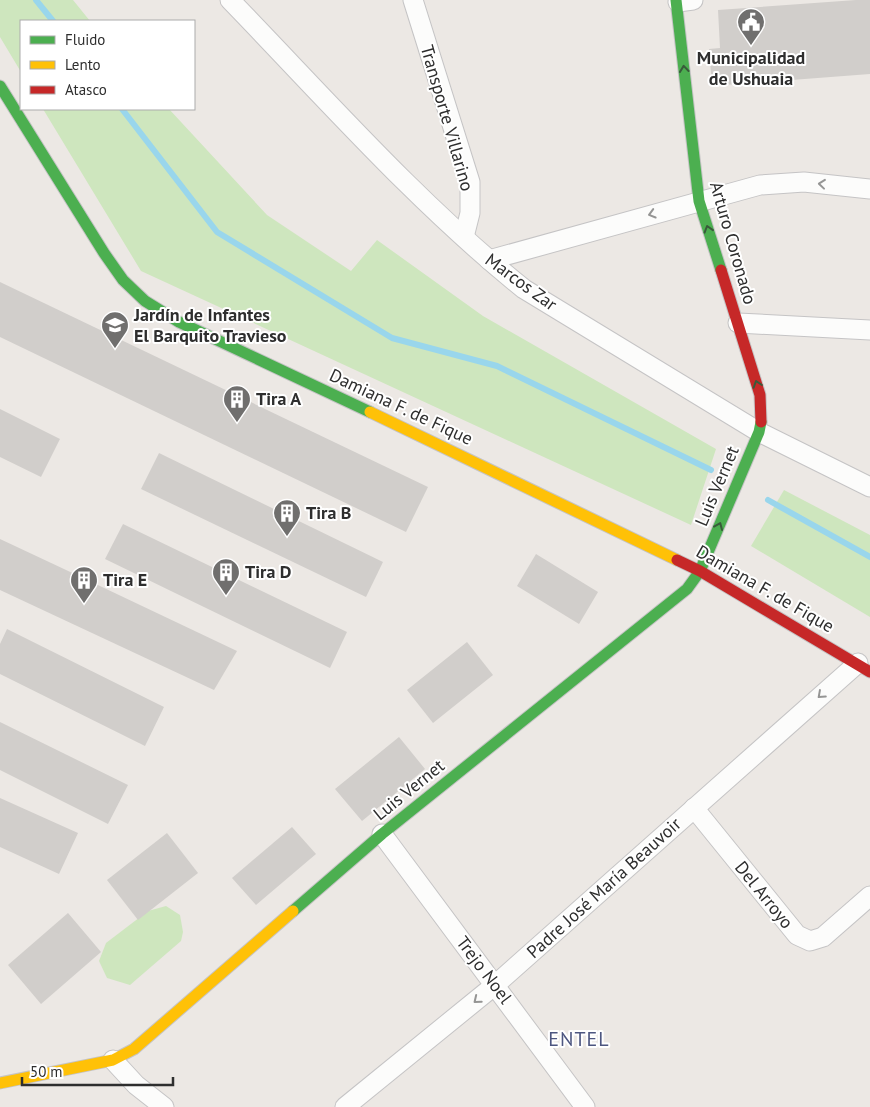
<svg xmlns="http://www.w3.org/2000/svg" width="870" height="1107" viewBox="0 0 870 1107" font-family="'PT Sans',sans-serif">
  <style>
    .green { fill: #cee6be }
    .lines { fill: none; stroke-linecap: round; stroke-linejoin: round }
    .stream { stroke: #99d6ec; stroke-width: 6 }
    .building { fill: #d1cecb }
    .street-casing { stroke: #c5c4c5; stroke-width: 21 }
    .fast-casing { stroke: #c5c4c5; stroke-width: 13 }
    .slow-casing { stroke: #c5c4c5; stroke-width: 13 }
    .jam-casing { stroke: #c5c4c5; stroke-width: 13 }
    .street { stroke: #fcfcfb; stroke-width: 19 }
    .fast { stroke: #4caf50; stroke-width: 11 }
    .slow { stroke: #ffc107; stroke-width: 11 }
    .jam { stroke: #c62828; stroke-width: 11 }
    .oneway { stroke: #385b3a }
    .oneway2 { stroke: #959594 }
    .labels { text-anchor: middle; stroke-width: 4; stroke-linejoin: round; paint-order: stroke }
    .poi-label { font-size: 18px; font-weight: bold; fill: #2e2e2e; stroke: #fff; text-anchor: start }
    .street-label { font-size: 18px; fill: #2e2e2e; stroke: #fff }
    .quarter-label { font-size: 20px; letter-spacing: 1px; fill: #4d5680; stroke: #fff }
  </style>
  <rect width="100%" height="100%" fill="#ece8e4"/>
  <!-- green -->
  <g class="green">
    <polygon points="0,0 73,0 90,21 21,21 21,72 0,37"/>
    <polygon points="43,109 169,109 267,215 351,271 377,240 483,316 716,449 691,525 141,271"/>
    <polygon points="784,490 870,535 870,617 751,546"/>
    <polygon points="166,906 180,915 183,932 181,941 130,985 107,978 99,961 106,943 148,911"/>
  </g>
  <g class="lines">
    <!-- stream -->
    <g class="stream">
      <polyline points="36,0 53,21"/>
      <polyline points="122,109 217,232 392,338 497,366 711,470"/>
      <polyline points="768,500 870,557"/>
    </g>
  </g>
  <!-- building -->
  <g class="building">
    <polygon points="856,0 870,0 870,74 712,86 709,49 720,48 718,10"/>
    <polygon points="0,282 428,487 406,532 0,337"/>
    <polygon points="0,409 60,439 41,477 0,457"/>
    <polygon points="159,453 383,562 366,597 141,489"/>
    <polygon points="123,524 347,632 330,668 105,559"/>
    <polygon points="0,539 81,577 237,651 214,690 0,590"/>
    <polygon points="536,554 598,592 579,624 517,586"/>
    <polygon points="7,629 164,707 145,746 0,674 0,644"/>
    <polygon points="467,642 493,675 433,723 407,690"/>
    <polygon points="0,722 128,785 108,824 0,770"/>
    <polygon points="399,737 425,769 362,821 335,789"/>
    <polygon points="0,798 78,833 59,874 0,847"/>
    <polygon points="292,827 316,854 256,905 232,878"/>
    <polygon points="167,833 198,873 138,920 107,880"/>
    <polygon points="68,913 101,952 41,1004 8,965"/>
  </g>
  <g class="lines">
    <!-- street casing -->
    <g class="street-casing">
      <g id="street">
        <path d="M230,0c95,98 187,203 294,289l235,143 111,55"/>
        <polyline points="413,0 470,182 470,213 464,237"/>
        <polyline points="678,2 693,0"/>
        <polyline points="489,260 760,185 804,182 870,189"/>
        <polyline points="738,323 870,330"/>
        <polyline points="694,808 797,935 810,941 823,937 870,896"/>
        <polyline points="382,834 585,1107"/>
        <polyline points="113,1060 136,1085 164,1107"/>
        <polyline points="345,1107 495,985 858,663"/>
      </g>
    </g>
    <!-- fast casing -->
    <g class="fast-casing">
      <g id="fast">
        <polyline points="676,0 699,201 721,270"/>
        <polyline points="0,86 104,253 123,280 145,301 179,322 370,412"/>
        <polyline points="293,911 382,834 687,589 700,571 759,432 761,422"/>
      </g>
    </g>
    <!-- slow casing -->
    <g class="slow-casing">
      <g id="slow">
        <polyline points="370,412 677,560"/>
        <polyline points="0,1083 113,1060 134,1049 293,911"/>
      </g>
    </g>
    <!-- jam casing -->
    <g class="jam-casing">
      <g id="jam">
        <polyline points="721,270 760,395 761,422"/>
        <polyline points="677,560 700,571 870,672"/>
      </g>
    </g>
    <!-- street -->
    <use href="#street" class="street"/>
    <!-- fast -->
    <use href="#fast" class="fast"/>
    <!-- slow -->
    <use href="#slow" class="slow"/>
    <!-- jam -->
    <use href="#jam" class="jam"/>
  </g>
  <!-- one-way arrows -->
  <defs><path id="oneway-chevron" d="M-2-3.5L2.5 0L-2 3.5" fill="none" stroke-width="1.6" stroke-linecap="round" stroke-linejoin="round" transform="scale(1.25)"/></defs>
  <g class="oneway">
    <use href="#oneway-chevron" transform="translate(684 69) rotate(-96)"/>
    <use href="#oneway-chevron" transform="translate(708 229) rotate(-107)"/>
    <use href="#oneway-chevron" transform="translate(757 384) rotate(-108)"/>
    <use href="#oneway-chevron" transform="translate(719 526) rotate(-67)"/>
  </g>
  <g class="oneway2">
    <use href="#oneway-chevron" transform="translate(822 184) rotate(-174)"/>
    <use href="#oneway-chevron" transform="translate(652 214) rotate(164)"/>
    <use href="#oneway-chevron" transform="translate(821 695) rotate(138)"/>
    <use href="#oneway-chevron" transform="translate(477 1000) rotate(141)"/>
  </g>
  <!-- icons -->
  <defs>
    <g id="civic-pin" transform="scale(1.4375)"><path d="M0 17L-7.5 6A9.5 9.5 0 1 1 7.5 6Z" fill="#706f6e" stroke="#fff"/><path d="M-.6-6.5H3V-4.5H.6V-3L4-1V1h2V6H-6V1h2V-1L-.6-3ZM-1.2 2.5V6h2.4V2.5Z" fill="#fff"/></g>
    <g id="school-pin" transform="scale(1.4375)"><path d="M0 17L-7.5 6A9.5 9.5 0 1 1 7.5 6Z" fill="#706f6e" stroke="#fff"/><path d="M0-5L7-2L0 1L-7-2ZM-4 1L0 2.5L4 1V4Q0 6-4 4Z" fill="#fff"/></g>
    <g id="building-pin" transform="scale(1.4375)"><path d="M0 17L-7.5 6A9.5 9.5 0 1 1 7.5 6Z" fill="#706f6e" stroke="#fff"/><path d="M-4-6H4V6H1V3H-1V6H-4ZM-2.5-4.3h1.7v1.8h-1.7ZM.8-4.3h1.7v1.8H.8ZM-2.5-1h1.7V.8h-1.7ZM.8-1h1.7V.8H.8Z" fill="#fff"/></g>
  </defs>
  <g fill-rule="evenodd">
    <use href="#civic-pin" x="751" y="22"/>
    <use href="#school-pin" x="115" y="325"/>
    <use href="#building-pin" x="237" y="399"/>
    <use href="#building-pin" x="287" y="513"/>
    <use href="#building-pin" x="226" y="572"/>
    <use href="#building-pin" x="84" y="580"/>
  </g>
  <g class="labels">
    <!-- poi labels -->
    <g class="poi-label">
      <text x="751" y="64" text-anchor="middle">Municipalidad<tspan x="751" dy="21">de Ushuaia</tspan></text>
      <text x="134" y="321">Jardín de Infantes<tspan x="134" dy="21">El Barquito Travieso</tspan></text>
      <text x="256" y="405">Tira A</text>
      <text x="306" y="519">Tira B</text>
      <text x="245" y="578">Tira D</text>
      <text x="103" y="586">Tira E</text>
    </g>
    <!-- street labels -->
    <g class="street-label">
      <text transform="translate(447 118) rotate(74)" y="6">Transporte Villarino</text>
      <text transform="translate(733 243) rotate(74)" y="6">Arturo Coronado</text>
      <text transform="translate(521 282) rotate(36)" y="6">Marcos Zar</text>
      <text transform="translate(401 407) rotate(25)" y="6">Damiana F. de Fique</text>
      <text transform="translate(717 486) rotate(-67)" y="6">Luis Vernet</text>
      <text transform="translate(765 589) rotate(30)" y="6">Damiana F. de Fique</text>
      <text transform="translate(409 790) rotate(-39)" y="6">Luis Vernet</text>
      <text transform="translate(604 888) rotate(-42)" y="6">Padre José María Beauvoir</text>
      <text transform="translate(764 895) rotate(51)" y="6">Del Arroyo</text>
      <text transform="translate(484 970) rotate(53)" y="6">Trejo Noel</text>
    </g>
    <!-- quarter labels -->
    <g class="quarter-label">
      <text x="579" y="1046">ENTEL</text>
    </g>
  </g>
  <!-- legend -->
  <rect x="20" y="20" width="175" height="90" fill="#ffffff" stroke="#ababab"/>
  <rect x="30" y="36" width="25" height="8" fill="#4caf50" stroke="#ababab"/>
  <text x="65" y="45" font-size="15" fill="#2e2e2e">Fluido</text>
  <rect x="30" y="61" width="25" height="8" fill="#ffc107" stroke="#ababab"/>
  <text x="65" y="70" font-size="15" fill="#2e2e2e">Lento</text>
  <rect x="30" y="86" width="25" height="8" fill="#c62828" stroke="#ababab"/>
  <text x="65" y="95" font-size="15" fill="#2e2e2e">Atasco</text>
  <!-- scale -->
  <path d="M22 1077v8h151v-8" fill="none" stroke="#2e2e2e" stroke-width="2.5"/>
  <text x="30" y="1077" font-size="15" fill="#2e2e2e" stroke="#ffffff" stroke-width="4" paint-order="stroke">50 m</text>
</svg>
